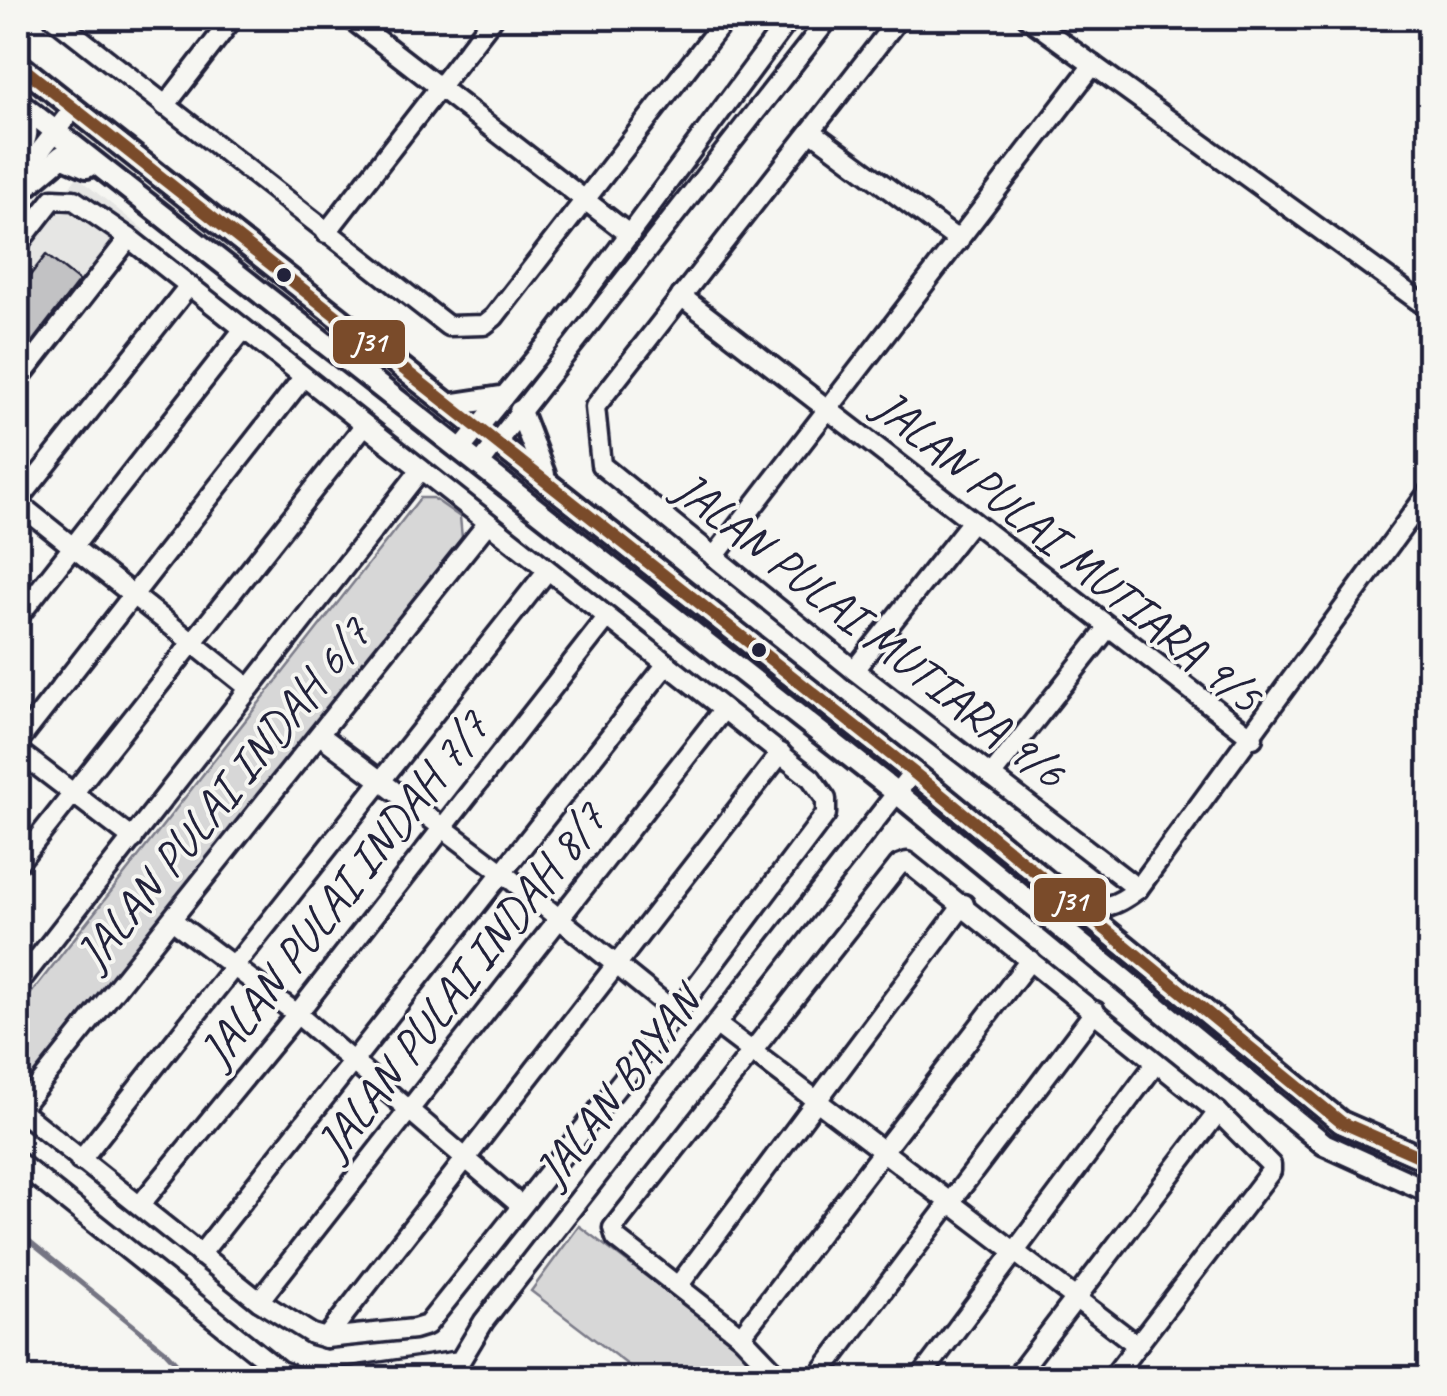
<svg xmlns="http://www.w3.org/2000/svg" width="1447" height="1396" viewBox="0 0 1447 1396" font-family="Caveat,sans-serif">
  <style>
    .built { fill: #e6e6e4 }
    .green { fill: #d7d7d7; stroke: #7c7c89; stroke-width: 2.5 }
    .shadow { fill: #0003 }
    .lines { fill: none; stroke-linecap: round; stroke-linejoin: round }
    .stream { stroke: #757583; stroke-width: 5 }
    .building { fill: #c2c2c4; stroke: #22223b; stroke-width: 2.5 }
    .minor-casing { stroke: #22223b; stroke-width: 25 }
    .major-casing { stroke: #22223b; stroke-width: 28 }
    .minor { stroke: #f6f6f2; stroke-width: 18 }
    .major { stroke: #f6f6f2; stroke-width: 20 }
    .bus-1-casing { stroke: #f6f6f2; stroke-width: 20 }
    .bus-1 { stroke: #7a4b2a; stroke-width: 12 }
    .bus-dot { fill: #22223b; stroke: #f6f6f2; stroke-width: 4 }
    .labels { text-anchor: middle; stroke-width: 8; stroke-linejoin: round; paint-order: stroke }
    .street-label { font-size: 48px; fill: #22223b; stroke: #f6f6f2 }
    .line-badge { stroke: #f6f6f2; stroke-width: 4 }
    .badge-label { font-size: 28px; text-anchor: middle; font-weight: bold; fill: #fff }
  </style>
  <rect width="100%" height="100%" fill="#f6f6f2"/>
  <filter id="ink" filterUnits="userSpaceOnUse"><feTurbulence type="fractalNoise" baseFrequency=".01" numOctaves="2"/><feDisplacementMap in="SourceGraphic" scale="20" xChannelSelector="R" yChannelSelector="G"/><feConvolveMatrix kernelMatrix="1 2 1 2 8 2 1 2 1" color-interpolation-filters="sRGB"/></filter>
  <g filter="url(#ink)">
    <!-- built -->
    <polygon class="built" points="77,177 145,231 18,392 18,252"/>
    <!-- green -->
    <g class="green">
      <polygon points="420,498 433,498 460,517 462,538 28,1085 18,1090 18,1010"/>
      <polygon points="579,1226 782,1378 645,1378 531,1291"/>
    </g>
    <!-- shadow -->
    <polygon class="shadow" points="47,258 77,283 85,297 18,383 18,295"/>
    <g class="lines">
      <!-- stream -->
      <polyline class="stream" points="18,1232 165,1351 190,1378"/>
    </g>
    <!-- building -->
    <polygon class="building" points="46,255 79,281 18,360 18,291"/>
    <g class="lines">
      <!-- minor casing -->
      <g class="minor-casing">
        <g id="minor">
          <polyline points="54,18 448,326 484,325 494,317 726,18"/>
          <polyline points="350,18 630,235"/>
          <polyline points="899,18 595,407 601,465 854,670 1138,889"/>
          <polyline points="1028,18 1430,309"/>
          <polyline points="165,106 233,18"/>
          <polyline points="811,131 959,241"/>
          <polyline points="18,179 73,109"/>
          <polyline points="326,233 493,18"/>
          <polyline points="18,244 53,199 74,200 129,238 811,778 826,799 826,814 676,1013 427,1325 414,1329 326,1338 312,1334 259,1301 18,1109"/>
          <polyline points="681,296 1253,738"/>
          <polyline points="18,380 129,238"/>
          <polyline points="460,450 556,333 790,18"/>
          <polyline points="479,465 829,18"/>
          <polyline points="18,501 188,287"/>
          <polyline points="18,503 249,688"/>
          <polyline points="714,557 1093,65"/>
          <polyline points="18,617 243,330"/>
          <polyline points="854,670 972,521"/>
          <polyline points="320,735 504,874 676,1013"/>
          <polyline points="18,742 302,379"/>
          <polyline points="18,751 133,839"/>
          <polyline points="991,776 1108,628"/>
          <polyline points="18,863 363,427"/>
          <path d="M1073,900c29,12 42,7 65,-11l292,-399"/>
          <polyline points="172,920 297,1014 520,1205"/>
          <polyline points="18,984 419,472"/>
          <polyline points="716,1024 1137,1345"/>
          <polyline points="19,1110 487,524"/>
          <polyline points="80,1161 547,571"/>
          <polyline points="18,1162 280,1371 298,1378"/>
          <polyline points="140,1205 297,1014 606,619"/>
          <polyline points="200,1255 666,665"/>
          <polyline points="678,1286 964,904"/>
          <polyline points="259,1301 723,710"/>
          <polyline points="741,1336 1030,960"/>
          <polyline points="326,1338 781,753"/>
          <polyline points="346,1378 460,1361 484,1321 913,772"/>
          <polyline points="781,1378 741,1336 616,1238 613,1228 899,865 907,862 1218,1112 1271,1165 1271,1171 1112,1378"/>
          <polyline points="817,1378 1095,1011"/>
          <polyline points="920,1378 1156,1063"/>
          <polyline points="1015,1378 1218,1112"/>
        </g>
      </g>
      <!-- major casing -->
      <g class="major-casing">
        <g id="major">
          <polyline points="18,64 913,772 1341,1122 1430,1161"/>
          <polyline points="18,102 898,794 1324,1144 1430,1192"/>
          <path d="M18,113c14,15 8,26 0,43"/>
          <polyline points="18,193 62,156 87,167"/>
          <polyline points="449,405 502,397"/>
          <polyline points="520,411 544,474"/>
        </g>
      </g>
      <!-- minor -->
      <use href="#minor" class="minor"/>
      <!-- major -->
      <use href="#major" class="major"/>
      <!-- bus-1 casing -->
      <g class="bus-1-casing">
        <polyline id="bus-1" points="18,64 913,772 1341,1122 1430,1161"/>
      </g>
      <!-- bus-1 -->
      <use href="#bus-1" class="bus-1"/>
    </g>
  </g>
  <!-- markers -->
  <g class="bus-dot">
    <circle cx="284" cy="275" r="9"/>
    <circle cx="759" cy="650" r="9"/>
  </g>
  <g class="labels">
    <!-- street labels -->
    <g class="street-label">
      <text transform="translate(1069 550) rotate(39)" y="17">JALAN PULAI MUTIARA 9/5</text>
      <text transform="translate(871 629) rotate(38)" y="17">JALAN PULAI MUTIARA 9/6</text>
      <text transform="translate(222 793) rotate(-51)" y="17">JALAN PULAI INDAH 6/7</text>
      <text transform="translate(343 888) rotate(-52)" y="17">JALAN PULAI INDAH 7/7</text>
      <text transform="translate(460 980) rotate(-52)" y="17">JALAN PULAI INDAH 8/7</text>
      <text transform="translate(617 1086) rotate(-52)" y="17">JALAN BAYAN</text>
    </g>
  </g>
  <g class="line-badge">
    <rect x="331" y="318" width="76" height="48" rx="10" fill="#7a4b2a"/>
    <rect x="1032" y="876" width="76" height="48" rx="10" fill="#7a4b2a"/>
  </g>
  <g class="badge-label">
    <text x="369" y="351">J31</text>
    <text x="1070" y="910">J31</text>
  </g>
  <!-- margin -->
  <rect width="1447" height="1396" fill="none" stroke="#f6f6f2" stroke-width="60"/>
  <rect x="30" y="30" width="1387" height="1336" fill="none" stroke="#22223b" stroke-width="4" filter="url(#ink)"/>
</svg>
